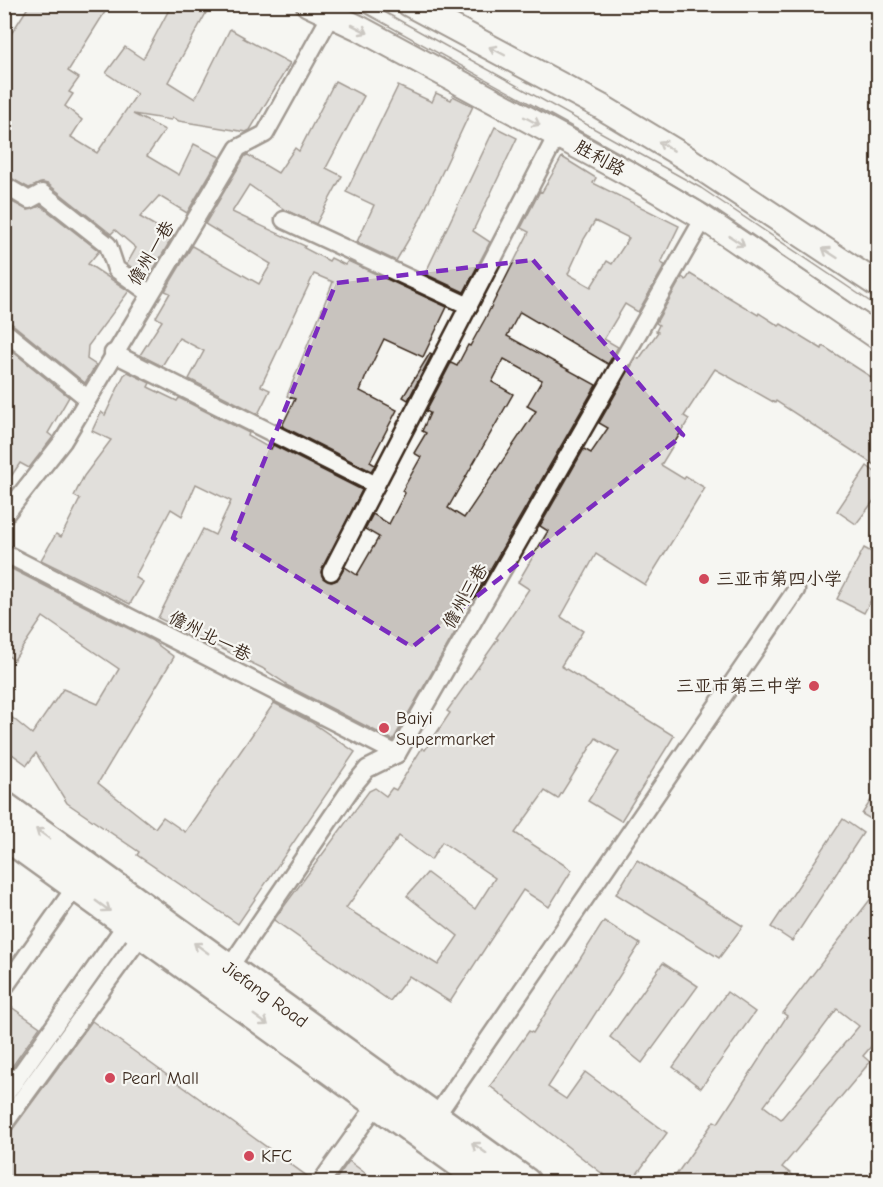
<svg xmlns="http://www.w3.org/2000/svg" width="883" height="1187" viewBox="0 0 883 1187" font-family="'Comic Neue','LXGW WenKai TC',sans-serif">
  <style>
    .building { fill: #c8c3be; stroke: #3b2a1e; stroke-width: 1.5; fill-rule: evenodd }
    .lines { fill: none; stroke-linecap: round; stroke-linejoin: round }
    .street-casing { stroke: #3b2a1e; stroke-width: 21 }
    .secondary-casing { stroke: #3b2a1e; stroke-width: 28 }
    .primary-casing { stroke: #3b2a1e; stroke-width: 32 }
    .street { stroke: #f6f6f2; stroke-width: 16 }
    .secondary { stroke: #f6f6f2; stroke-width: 24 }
    .primary { stroke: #f6f6f2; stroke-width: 27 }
    .tram { stroke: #3b2a1e; stroke-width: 1.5 }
    .oneway { stroke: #989088 }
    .marked { fill: none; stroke: #7b2cbf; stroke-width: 4.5; stroke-dasharray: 12 8; stroke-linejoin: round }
    .poi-dot { fill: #d1495b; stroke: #f6f6f2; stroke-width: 2 }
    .labels { text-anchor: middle; stroke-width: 4.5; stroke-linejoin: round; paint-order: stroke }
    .street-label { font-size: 18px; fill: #3b2a1e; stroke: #f6f6f2 }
    .poi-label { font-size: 18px; fill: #3b2a1e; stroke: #f6f6f2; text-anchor: start }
  </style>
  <rect width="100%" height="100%" fill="#f6f6f2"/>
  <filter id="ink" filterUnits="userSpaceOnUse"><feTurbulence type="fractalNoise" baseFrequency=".0167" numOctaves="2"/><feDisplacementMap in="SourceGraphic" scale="12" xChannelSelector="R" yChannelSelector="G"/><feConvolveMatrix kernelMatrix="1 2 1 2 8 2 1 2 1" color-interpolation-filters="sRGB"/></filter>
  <g filter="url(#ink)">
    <!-- building -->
    <g class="building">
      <polygon points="30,4 110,4 68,71 79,78 69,92 73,94 65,106 82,120 71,137 97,153 137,94 106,73 125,47 143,59 172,4 211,4 168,82 195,99 230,29 244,37 243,38 290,63 250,130 246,132 179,121 173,118 171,120 133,114 165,130 147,156 179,175 194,144 220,157 187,213 159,196 140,217 173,236 148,279 127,264 136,248 115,230 111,234 48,184 42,183 29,188 4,175 4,30 11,34"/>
      <polygon points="335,81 364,96 326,168 342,176 316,224 285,210 249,185 232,212 305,246 304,248 329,261 331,258 345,265 348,261 447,307 423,357 384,339 366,376 360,391 397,410 370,462 375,465 371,471 282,426 295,399 287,396 333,282 314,274 261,386 270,390 258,414 189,379 204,351 179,338 162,366 140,355 162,321 156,317 170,293 165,291 192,246 259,284 271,264 205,224 245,156 248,155 278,173 295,148 299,151"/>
      <polygon points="398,86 432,102 436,93 451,100 453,96 473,106 420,220 396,261 357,242 374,205 346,192"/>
      <polygon points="495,127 517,138 473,231 490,242 464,292 425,274"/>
      <path d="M562,157l34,21 -3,5 86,43 -18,37 4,2 -27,47 -13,-8 -21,35 14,8 -10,17 -88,-52 -13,24 89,49 -123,214 -11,-7 -14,27 11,6 -66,115 -107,-55v-1l-24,-16 -104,-50 45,-89 12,6 16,-34 -35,-17 -14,32 -11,-7 -36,68 8,5 -13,22 -89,-44 15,-26 5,3 19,-38 -6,-3 10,-20 27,-36 -19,-9 9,-19 4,3 19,-40 4,-3 22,11 -2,4 2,1 27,13 2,-3 70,35 -1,3 23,13 2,-4 89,45 -41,82 2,6 8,4 6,-2 8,-13 12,8 22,-38 -14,-8 8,-15 16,10 16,-31 -3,-2 19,-34 -7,-4 12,-20 -4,-2 8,-18 -4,-2 25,-48 6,3 11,-21 2,1 15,-27 44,-87 -8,-4 19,-37 2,1zM595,221l34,17 -17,26 -5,-3 -16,26 -23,-13 16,-35zM504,359l38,21 -15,26 9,5 -72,107 -16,-10 65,-114 -21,-12z"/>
      <polygon points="4,198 28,210 41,206 99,251 88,264 129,291 88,346 87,359 96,365 85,383 11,323 4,321"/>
      <path d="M690,274l68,41 1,-2 20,13 2,-2 41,25 1,-3 56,36v86l-103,-67 -1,2 -60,-34 -31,47 5,3 -28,46 23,14 2,-3 19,12 -60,97 -49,-31 -35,63 22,14 -22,35 113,70 -53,85 -33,-20 31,-49 -23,-14 -38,61 -13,-8 -30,42 57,37 -23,37 -26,-17 -73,112 -41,-26 -19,25 -116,-81 95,-129 6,-3 11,8 6,-8 4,2 26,-42 3,2 25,-37 -3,-2 51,-72 -2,-1 33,-49 -11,-7 30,-51 -8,-5 44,-77 7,4 17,-25 -9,-5 37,-65 3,1 19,-27 -2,-1 3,-6 -3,-2 26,-46 4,3zM399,836l32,24 11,-18 53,36 -20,31 -48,-36 -20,23 51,40 -20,29 -92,-57z"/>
      <polygon points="12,351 69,397 48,433 53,437 29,468 20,463 4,487 4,360"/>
      <polygon points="430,353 432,354 408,400 403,397"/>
      <polygon points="867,466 879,475 879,494 856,524 837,511"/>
      <polygon points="864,548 879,556 879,585 864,613 837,599"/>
      <polygon points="4,565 151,640 174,657 98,783 155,828 163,817 185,832 274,703 311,722 355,752 238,924 137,855 139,852 67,803 36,753 27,765 4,748 4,711 32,734 63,689 98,704 119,669 43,617 14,660 4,653"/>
      <polygon points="879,788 879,824 862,814"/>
      <polygon points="843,819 863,833 792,941 771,927"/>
      <polygon points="637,860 743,926 719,958 616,894"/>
      <path d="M879,888v149l-16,19 7,6 -88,105 20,15h-131l43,-61 4,2 69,-107 -4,-3zM837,1009l22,17 -78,93 -17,-13z"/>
      <polygon points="604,921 640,944 548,1087 566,1099 585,1072 667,1133 631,1182 613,1182 490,1086 529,1031 533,1033"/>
      <polygon points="663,963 698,986 642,1063 610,1037"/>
      <polygon points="727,992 755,1012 701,1088 673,1067"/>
      <polygon points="4,1002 40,1027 4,1078"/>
      <polygon points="92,1021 311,1179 311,1182 4,1182 4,1137 12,1130"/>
      <polygon points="349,1161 377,1182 334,1182"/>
    </g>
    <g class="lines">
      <!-- street casing -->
      <g class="street-casing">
        <g id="street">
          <polyline points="4,185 29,200 42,193 108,245 116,269 149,293"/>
          <polyline points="284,220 469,306"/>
          <polyline points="4,331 87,398"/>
          <polyline points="113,353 376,485"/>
          <polyline points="4,516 63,441 238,148 265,134 331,15"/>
          <polyline points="4,553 397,754"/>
          <polyline points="331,572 557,135"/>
          <polyline points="229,968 352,787 367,769 397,754 704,218"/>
          <polyline points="4,988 76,886"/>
          <polyline points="4,1097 127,923"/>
          <polyline points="436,1116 796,590"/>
          <polyline points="4,1124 142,934"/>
          <polyline points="321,1182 377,1104"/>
        </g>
      </g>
      <!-- secondary casing -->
      <g class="secondary-casing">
        <g id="secondary">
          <polyline points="308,4 359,28 631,175 704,218 878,337"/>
          <polyline points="409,4 600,106 683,156 878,285"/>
        </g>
      </g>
      <!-- primary casing -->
      <g class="primary-casing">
        <g id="primary">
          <path id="s1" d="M4,806l522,376"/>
          <polyline points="4,835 485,1182"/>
        </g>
      </g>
      <!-- street -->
      <use href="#street" class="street"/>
      <!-- secondary -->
      <use href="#secondary" class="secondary"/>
      <!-- primary -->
      <use href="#primary" class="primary"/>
      <!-- tram -->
      <g class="tram">
        <polyline points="349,4 616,151 700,201 878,321"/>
        <polyline points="370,4 701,188 878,307"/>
      </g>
    </g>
    <!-- one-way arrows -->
    <defs><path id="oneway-shaft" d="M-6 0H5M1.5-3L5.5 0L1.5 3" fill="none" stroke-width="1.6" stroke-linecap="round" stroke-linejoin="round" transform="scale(1.5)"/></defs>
    <g class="oneway">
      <use href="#oneway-shaft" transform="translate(360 29) rotate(27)"/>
      <use href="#oneway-shaft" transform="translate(497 51) rotate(-152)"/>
      <use href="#oneway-shaft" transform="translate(532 121) rotate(28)"/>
      <use href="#oneway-shaft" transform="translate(666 146) rotate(-149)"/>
      <use href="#oneway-shaft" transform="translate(737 241) rotate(34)"/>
      <use href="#oneway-shaft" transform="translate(830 253) rotate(-147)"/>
      <use href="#oneway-shaft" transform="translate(43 834) rotate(-144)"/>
      <use href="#oneway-shaft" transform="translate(103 906) rotate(36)"/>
      <use href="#oneway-shaft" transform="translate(201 948) rotate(-144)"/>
      <use href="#oneway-shaft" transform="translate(261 1020) rotate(36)"/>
      <use href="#oneway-shaft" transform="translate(479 1148) rotate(-144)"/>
    </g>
  </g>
  <!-- marked area -->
  <path d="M0 0H883V1187H0ZM533,260l150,175 -271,212 -179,-109 103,-255z" fill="#f6f6f2" fill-opacity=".55" fill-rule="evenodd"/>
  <path class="marked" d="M533,260l150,175 -271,212 -179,-109 103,-255z"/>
  <!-- markers -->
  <g class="poi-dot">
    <circle cx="704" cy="579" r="6"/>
    <circle cx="814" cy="686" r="6"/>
    <circle cx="384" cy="728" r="6"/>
    <circle cx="110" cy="1078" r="6"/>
    <circle cx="249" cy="1156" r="6"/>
  </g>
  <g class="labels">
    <!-- street labels -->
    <g class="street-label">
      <text transform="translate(600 158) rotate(29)" y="6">胜利路</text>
      <text transform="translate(151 253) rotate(-59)" y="6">儋州一巷</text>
      <text transform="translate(465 596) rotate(-60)" y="6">儋州三巷</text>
      <text transform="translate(210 636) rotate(27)" y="6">儋州北一巷</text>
      <text dy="6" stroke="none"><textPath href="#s1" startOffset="322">Jiefang Road</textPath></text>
    </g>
    <!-- poi labels -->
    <g class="poi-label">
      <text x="716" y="585">三亚市第四小学</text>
      <text x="802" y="692" text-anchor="end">三亚市第三中学</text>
      <text x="396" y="724">Baiyi<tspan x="396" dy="21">Supermarket</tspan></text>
      <text x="122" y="1084">Pearl Mall</text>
      <text x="261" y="1162">KFC</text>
    </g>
  </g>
  <!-- margin -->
  <rect width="883" height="1187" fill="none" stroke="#f6f6f2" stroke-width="24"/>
  <rect x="12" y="12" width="859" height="1163" fill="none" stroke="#3b2a1e" stroke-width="2" filter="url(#ink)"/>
</svg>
